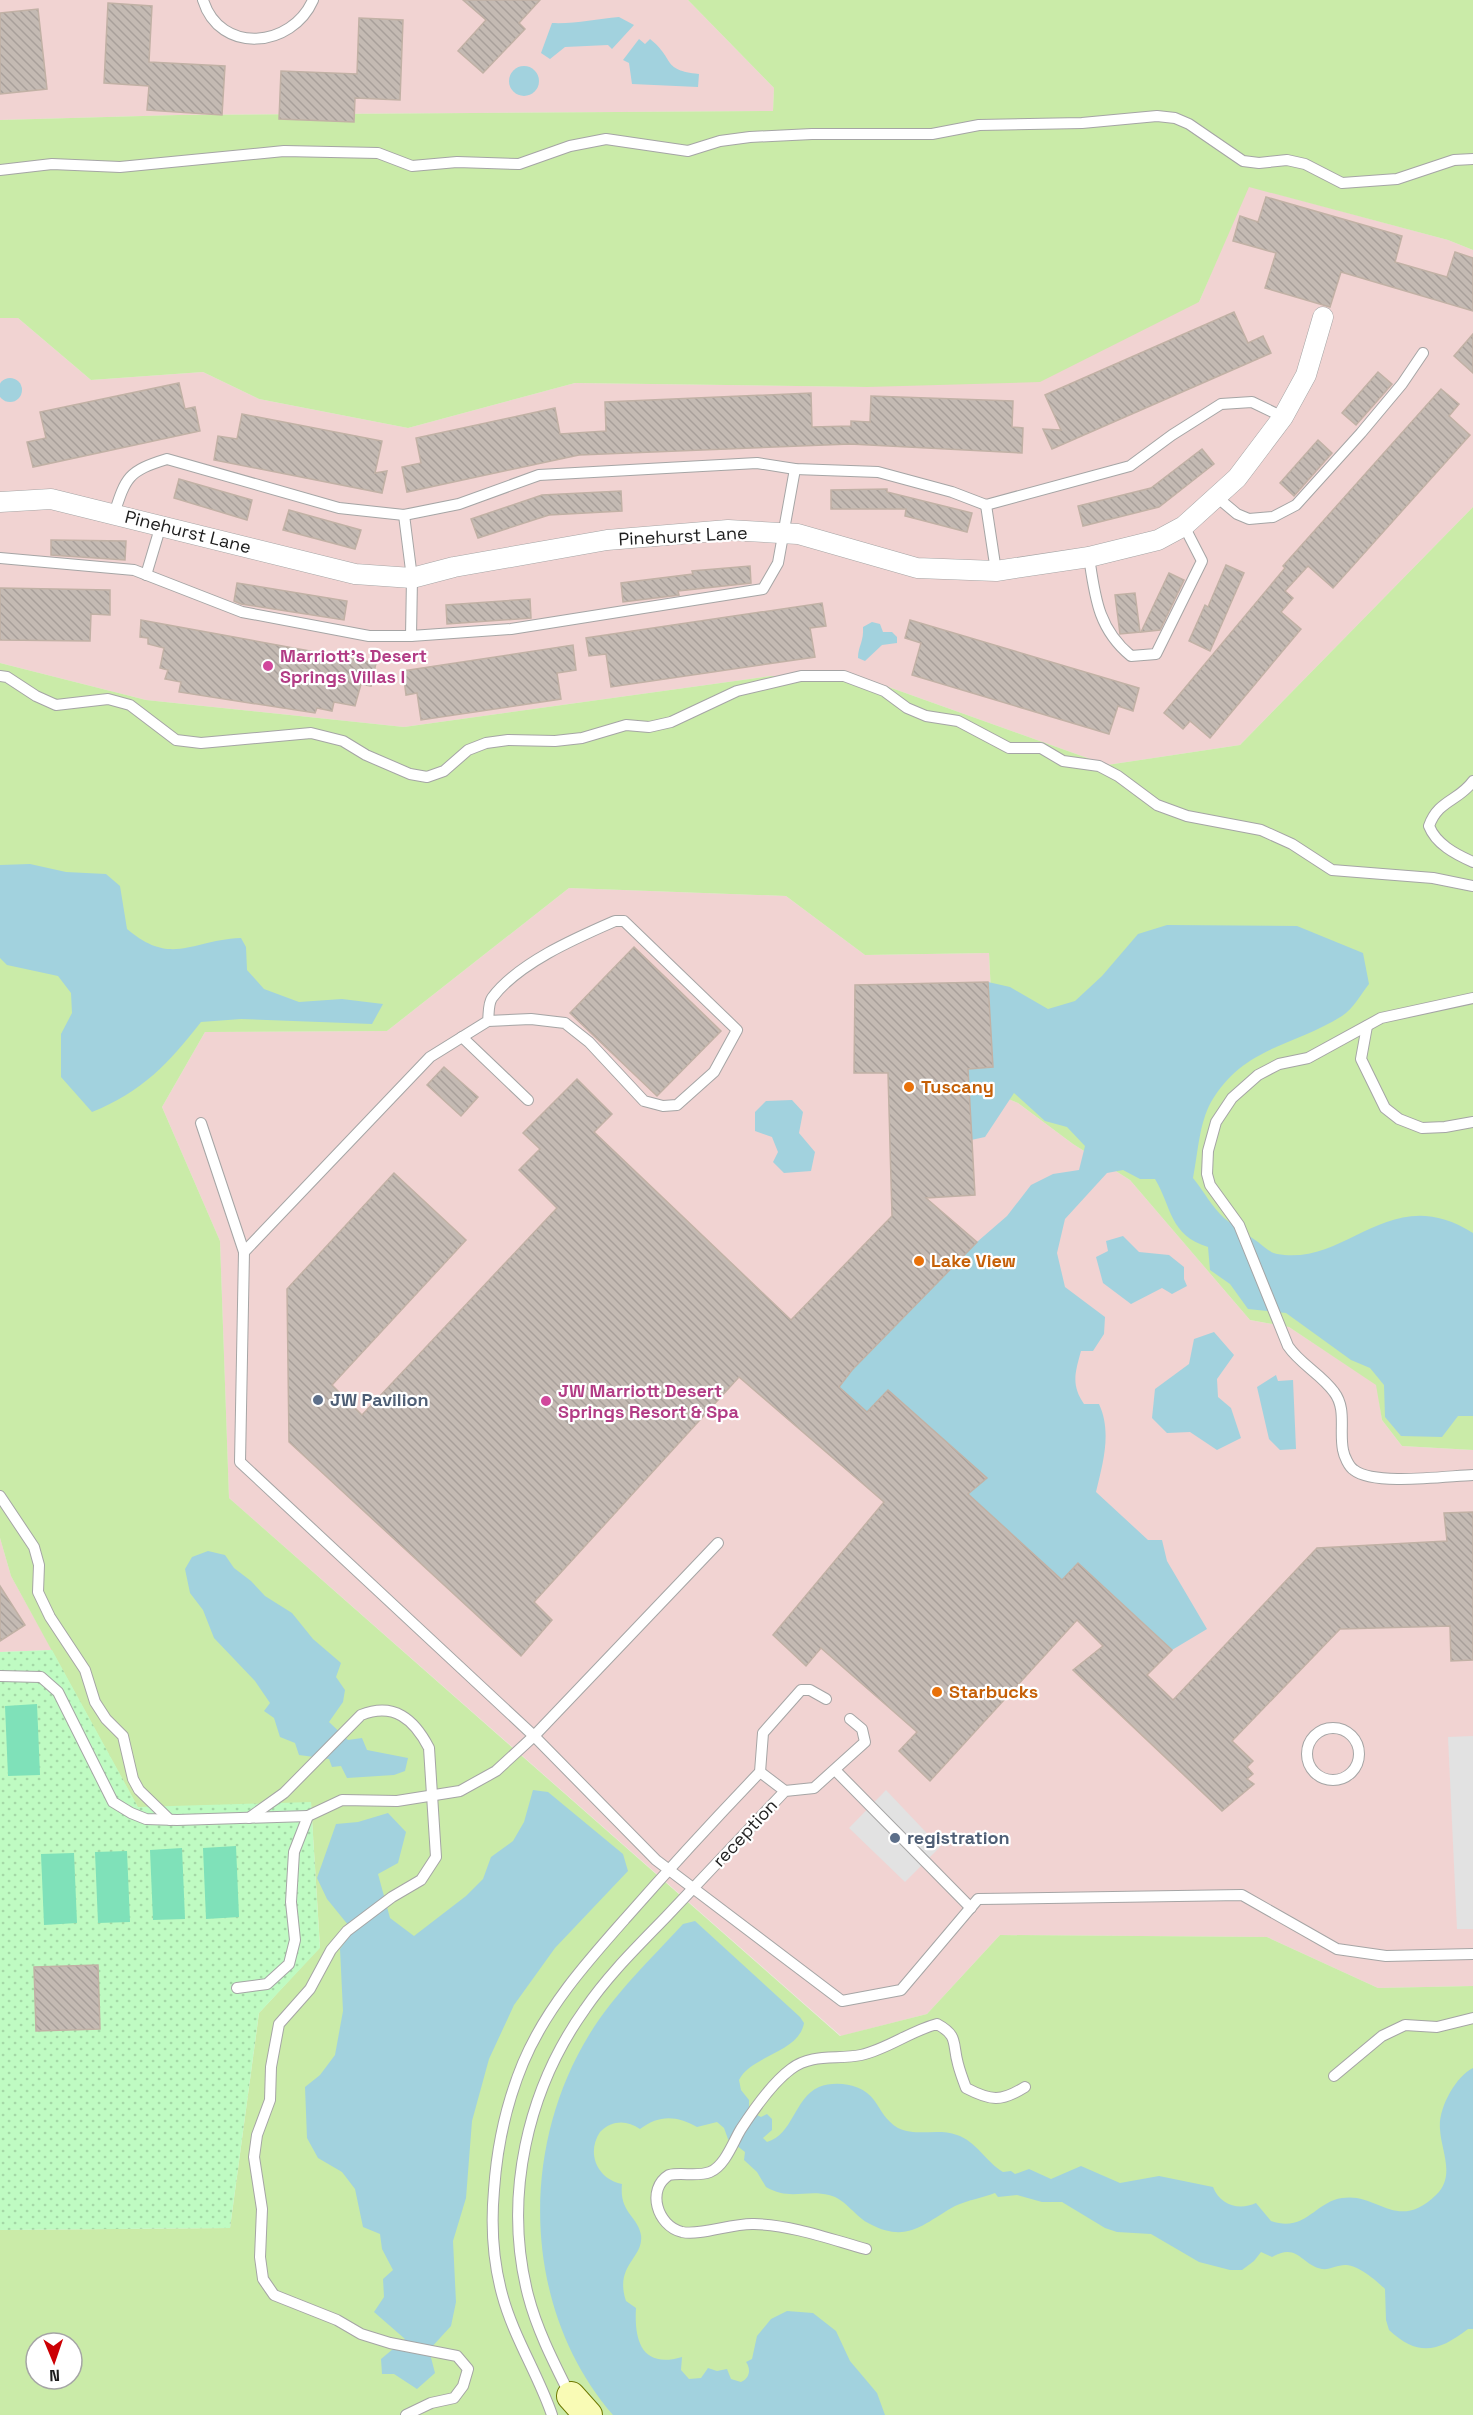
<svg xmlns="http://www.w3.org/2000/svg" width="1473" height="2415" viewBox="0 0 1473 2415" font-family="'Space Grotesk',sans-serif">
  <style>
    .commercial { fill: #f1d3d2 }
    .grass { fill: #caeba8; fill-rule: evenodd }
    .park { fill: url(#park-dots) }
    .pitch { fill: #7fe1b9 }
    .parking { fill: #e2e2e2 }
    .water { fill: #a2d2de }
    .building { fill: url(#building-back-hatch); stroke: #c1b1a5; stroke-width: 1.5 }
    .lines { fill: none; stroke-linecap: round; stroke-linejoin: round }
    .lane-casing { stroke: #a5a5a5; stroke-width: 12 }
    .street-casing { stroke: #a5a5a5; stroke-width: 21 }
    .secondary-casing { stroke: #6e7901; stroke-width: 30 }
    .lane { stroke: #fff; stroke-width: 10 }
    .street { stroke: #fff; stroke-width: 20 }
    .secondary { stroke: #f9fbb5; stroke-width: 28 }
    .hotel-dot { fill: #d1479c; stroke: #fff; stroke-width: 2 }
    .food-dot { fill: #e8710a; stroke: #fff; stroke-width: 2 }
    .service-dot { fill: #5c6f8a; stroke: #fff; stroke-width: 2 }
    .labels { text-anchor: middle; stroke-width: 4.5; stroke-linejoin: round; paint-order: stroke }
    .street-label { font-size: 18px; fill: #1e1e1e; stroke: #fff }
    .hotel-label { font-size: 18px; font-weight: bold; fill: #b23c85; stroke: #fff; text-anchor: start }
    .food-label { font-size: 18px; font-weight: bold; fill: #c56008; stroke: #fff; text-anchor: start }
    .service-label { font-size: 18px; font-weight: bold; fill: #4e5e75; stroke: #fff; text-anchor: start }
  </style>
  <defs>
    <pattern id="park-dots" width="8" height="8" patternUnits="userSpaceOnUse" patternTransform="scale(1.5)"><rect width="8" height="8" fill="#bffbc2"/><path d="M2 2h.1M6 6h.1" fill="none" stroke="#a4d7a6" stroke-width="1.8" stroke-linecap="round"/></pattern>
    <pattern id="building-back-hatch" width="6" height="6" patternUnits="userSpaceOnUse" patternTransform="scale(1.5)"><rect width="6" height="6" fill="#c4bab3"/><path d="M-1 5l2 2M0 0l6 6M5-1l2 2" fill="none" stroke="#a89f9a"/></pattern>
  </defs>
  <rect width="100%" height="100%" fill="#efebe3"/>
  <!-- commercial -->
  <g class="commercial">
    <polygon points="0,0 688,0 774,88 773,111 178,115 0,120"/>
    <polygon points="1248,186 1448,240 1473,250 1473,507 1240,745 1107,765 869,680 771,676 404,727 146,700 0,663 0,318 18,318 91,380 203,372 259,399 408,428 575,383 867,387 1199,302"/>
    <polygon points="569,888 786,896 865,955 989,953 996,1094 1018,1103 1073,1144 1130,1180 1250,1320 1289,1327 1377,1385 1382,1420 1402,1446 1473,1450 1473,1986 1378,1988 1267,1937 1000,1935 927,2014 841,2036 229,1498 220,1241 162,1107 205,1032 387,1031"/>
    <polygon points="0,1538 11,1576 52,1650 0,1652"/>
  </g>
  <!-- grass -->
  <g class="grass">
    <polygon points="688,0 1473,0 1473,250 1448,240 1249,187 1199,302 1040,382 867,387 575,383 408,428 259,399 203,372 91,380 18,318 0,318 0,120 178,115 773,111 774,88"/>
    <path d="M1473,507v943l-71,-4 -20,-26 -6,-35 -87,-58 -39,-7 -120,-140 -57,-36 -55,-41 -22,-9 -7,-141 -124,2 -79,-59 -217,-8 -182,143 -182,1 -43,75 58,134 9,257 611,538 87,-22 73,-79 267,2 111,51 95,-2v429h-1473v-185l230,-2 29,-215 61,-66 -9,-144 -173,5 -127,-232 -11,-38v-875l146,37 258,27 367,-51 98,4 238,85 133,-20zM36,2343h36v36h-36z"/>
  </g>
  <!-- park -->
  <polygon class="park" points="52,1650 138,1807 311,1802 320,1948 259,2013 230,2228 0,2230 0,1652"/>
  <!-- pitch -->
  <g class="pitch">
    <polygon points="37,1704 40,1775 8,1776 5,1706"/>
    <polygon points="236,1846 239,1917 206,1919 203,1848"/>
    <polygon points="182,1848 185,1919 153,1920 150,1850"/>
    <polygon points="127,1851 130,1922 98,1923 95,1852"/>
    <polygon points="74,1853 77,1923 44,1925 41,1854"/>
  </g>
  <!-- parking -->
  <g class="parking">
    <polygon points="1473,1736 1473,1929 1457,1929 1448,1737"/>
    <polygon points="886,1790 940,1847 905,1882 849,1828"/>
  </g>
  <!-- water -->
  <g class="water">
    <path d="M619,17l15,8 -22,24 -4,-4 -43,2 -15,12 -9,-6 11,-30c23,1 44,-4 67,-6z"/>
    <path d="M639,39l6,5 5,-5c26,21 11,31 49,35l-1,13 -66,-3 -3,-21 -6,-3z"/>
    <circle cx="524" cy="81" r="15"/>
    <circle cx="10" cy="390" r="12"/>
    <path d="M872,622l8,2 3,8h9l5,5v6l-15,2 -17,16 -7,-3c0,-12 6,-16 5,-31z"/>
    <path d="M30,864l36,8 40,2 14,12 7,43c45,38 64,11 114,9l5,9 1,23 17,19 35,13 43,-3 41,5 -11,20 -131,-5 -40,3c-32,41 -59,70 -109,90l-31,-35v-43l11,-21 -1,-20 -13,-17 -51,-11 -7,-7v-93z"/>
    <path d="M1167,925l130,1 66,27 6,31c-8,10 -16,25 -27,32 -49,31 -98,30 -131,86 -12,22 -13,51 -18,76 10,12 19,29 31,40 11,9 23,16 34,24 5,4 12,11 19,12 71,13 113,-74 196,-21v183h-15l-16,21 -41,-1 -16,-19 -1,-32 -14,-17 -19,-8 -65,-47 -38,-4 -18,-25 -20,-14 -2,-23c-39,-12 -36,-40 -53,-68h-15l-17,-9 -16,3 -42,46 -8,34 8,34 40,30 -1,17 -11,17h-12c-6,22 -10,34 3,53h15c13,28 4,59 -3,88l52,48h14l5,21 40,68 -35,21 -94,-86 -16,16 -94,-86 18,-16 -98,-88 -21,22 -28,-25 13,-17 125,-128 30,-26 24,-31 22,-11 26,-4 6,-24 -18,-19 -22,-6 -31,-28 -29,44 -14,3 -3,-71 25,-2 -5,-85 22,5 38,22 27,-8 27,-25 36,-42z"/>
    <polygon points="792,1100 803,1112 799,1133 815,1152 811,1171 784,1173 773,1162 778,1152 772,1137 755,1131 755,1112 766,1101"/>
    <polygon points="1123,1236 1139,1252 1169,1255 1184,1267 1184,1279 1187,1286 1172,1294 1162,1288 1131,1304 1103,1283 1096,1257 1108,1251 1106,1241"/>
    <polygon points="1214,1332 1234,1355 1217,1379 1218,1397 1231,1408 1241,1438 1217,1450 1190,1432 1167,1433 1152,1418 1155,1389 1189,1364 1194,1339"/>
    <polygon points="1276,1375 1278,1381 1293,1380 1296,1449 1280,1450 1269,1439 1257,1387"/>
    <polygon points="208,1551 225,1555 234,1568 251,1581 265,1596 292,1613 313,1639 341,1663 336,1677 345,1690 343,1702 329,1722 348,1740 362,1738 367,1750 408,1758 405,1771 394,1775 347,1778 341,1766 332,1767 329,1759 299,1755 295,1743 280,1737 274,1718 264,1711 270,1703 255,1681 214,1638 203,1610 190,1593 185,1569 192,1557"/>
    <polygon points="533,1790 548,1792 623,1854 628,1871 555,1948 514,2005 489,2059 472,2121 466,2198 453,2241 456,2302 451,2326 429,2350 435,2373 417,2389 394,2374 382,2374 381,2359 405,2339 374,2312 384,2297 383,2279 393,2270 382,2249 380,2234 363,2227 355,2189 342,2172 318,2158 307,2138 305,2087 320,2075 335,2055 343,2011 340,1949 353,1931 327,1899 317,1878 336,1824 358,1822 388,1813 406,1832 398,1863 378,1874 390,1918 414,1936 466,1896 483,1879 491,1857 513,1841 524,1822"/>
    <path d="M695,1921l105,96 4,6c-5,30 -53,32 -65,57l2,10 8,10v11l12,6 6,-3 5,5v11l-9,8 4,4c26,-7 27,-44 52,-55 17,-7 44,-3 55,13 7,10 12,21 24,28 19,9 40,0 59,7 19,6 29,27 46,37l8,-1 4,3 14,-5 22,10 30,-13 39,17 39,-7 54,11c7,18 26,24 43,16l15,18c34,12 44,-19 71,-23 36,-6 55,35 94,-3 20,-19 5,-44 4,-66 -2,-20 15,-52 33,-61v261h-5c-29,22 -49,29 -79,1l-3,-10 -1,-31c-8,-8 -28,-25 -40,-24 -8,0 -15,5 -23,4 -21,-4 -24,-27 -50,-12l-11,-5 -7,9 -12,9h-12l-31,-8 -48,-28 -34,-2 -12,-4 -43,-26h-20l-25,-7 -19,2 -3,-4c-13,5 -27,7 -40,13 -31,17 -47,38 -85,18 -15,-7 -24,-25 -41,-29 -23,-6 -39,6 -63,-8l-9,-15 -13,-12 1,-8 -17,-13 -4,-11 -7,-6 -20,5c-20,-11 -37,-13 -57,2 -13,-9 -28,-9 -40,3 -14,21 -3,47 22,52 -3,29 16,32 19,51 3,23 -27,30 -15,66l10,7c-2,33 6,61 46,49l-1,13 8,9 12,-1 7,-10 9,3 10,-2 4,10 10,3c9,-4 10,-13 5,-20l6,-3 5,-23 14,-17 16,-8 26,2 23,18 14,30 27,32 8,22h-272c-90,-104 -95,-264 -24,-380 25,-41 62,-76 94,-111z"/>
  </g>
  <!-- building -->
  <g class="building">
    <polygon points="463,0 540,0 519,23 525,29 483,73 458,51 486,20"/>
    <polygon points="108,3 152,6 149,62 225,66 222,115 147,110 149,86 104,83"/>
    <polygon points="38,9 47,89 0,94 0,13"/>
    <polygon points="359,18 403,20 400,100 355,98 354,122 279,119 281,71 357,74"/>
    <polygon points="1266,197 1402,236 1395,262 1447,277 1455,252 1473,258 1473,311 1341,272 1330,307 1265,288 1276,253 1233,241 1240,216 1258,222"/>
    <polygon points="1234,312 1248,343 1263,336 1271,353 1052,449 1043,429 1061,430 1045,395"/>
    <polygon points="1473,334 1473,373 1454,356"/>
    <polygon points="1378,372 1392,384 1356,425 1342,413"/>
    <polygon points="179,383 185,409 195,407 200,431 33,467 27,442 46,438 40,412"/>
    <polygon points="1441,389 1459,404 1449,416 1470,435 1333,588 1308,566 1285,591 1293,598 1281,612 1301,629 1210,738 1190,721 1183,729 1164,713 1285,568 1283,566"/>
    <polygon points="811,393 812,427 851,426 851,421 870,422 871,396 1013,401 1012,427 1023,428 1022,453 850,444 579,455 407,492 402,467 421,463 416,438 555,408 560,434 606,431 605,402"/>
    <polygon points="242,414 382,441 375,473 387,471 382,493 214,460 218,436 237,439"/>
    <polygon points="1318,440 1332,453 1294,496 1280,483"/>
    <polygon points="1202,449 1214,464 1159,507 1083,526 1078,506 1151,488"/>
    <polygon points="179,479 252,500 247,520 174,498"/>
    <polygon points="887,489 887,492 972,513 967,532 905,516 906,509 831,509 831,490"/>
    <polygon points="621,491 622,511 549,515 478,538 471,519 542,495"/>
    <polygon points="289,510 361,530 355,549 283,530"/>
    <polygon points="51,540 126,541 125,560 51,555"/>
    <polygon points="1226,565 1244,573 1210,651 1189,641 1205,605 1208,607"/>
    <polygon points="750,566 751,583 678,591 679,595 623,602 621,583 693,574 692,571"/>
    <polygon points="1169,573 1184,580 1160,630 1141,632"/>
    <polygon points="237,583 347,601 344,620 241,604 234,601"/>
    <polygon points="0,588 110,590 110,615 91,614 90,641 0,640"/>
    <polygon points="1135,593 1140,632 1120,634 1115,595"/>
    <polygon points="530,599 531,618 447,624 446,605"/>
    <polygon points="822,603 826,626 810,628 815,657 611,687 606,654 589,656 586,638"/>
    <polygon points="141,620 376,663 371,686 361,684 355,706 334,702 332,711 317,708 315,713 179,692 181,682 165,679 168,670 160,668 164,648 148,644 148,638 140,637"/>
    <polygon points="910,620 1139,688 1133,711 1118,706 1109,734 912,675 921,643 905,638"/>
    <polygon points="573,645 576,670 557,673 561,699 421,720 417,693 406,695 403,671"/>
    <polygon points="634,947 721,1031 657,1096 570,1013"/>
    <polygon points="988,982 993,1067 968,1069 975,1195 926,1198 977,1242 852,1370 839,1387 867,1412 888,1390 987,1478 968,1494 1062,1580 1078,1563 1172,1650 1147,1675 1173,1700 1317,1548 1447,1541 1444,1513 1473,1512 1473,1660 1451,1661 1450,1626 1340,1629 1232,1741 1253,1761 1247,1767 1253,1774 1247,1779 1254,1784 1222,1811 1073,1670 1103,1646 1077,1620 930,1781 899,1751 917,1732 821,1648 806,1666 773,1635 884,1502 739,1377 534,1602 552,1620 521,1656 289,1442 287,1289 394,1173 466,1240 332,1385 362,1415 557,1208 519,1170 540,1149 523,1133 577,1079 612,1114 594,1132 791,1320 892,1216 888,1073 854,1073 855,985"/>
    <polygon points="444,1067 478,1097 461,1116 427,1085"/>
    <polygon points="0,1586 25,1625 0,1641"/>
    <polygon points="98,1965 100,2029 36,2031 34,1967"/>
  </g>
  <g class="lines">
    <!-- lane casing -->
    <g class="lane-casing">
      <g id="lane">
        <path d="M203,0c17,55 89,48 110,0"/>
        <polyline points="0,170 52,164 120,167 284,151 378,153 412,166 457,162 519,164 570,146 606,139 688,151 720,141 750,137 812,134 932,134 979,125 1082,123 1157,116 1175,118 1189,124 1243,161 1259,163 1287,160 1305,164 1342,183 1397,179 1454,160 1473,159"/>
        <polyline points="1218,498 1237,514 1249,519 1273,517 1296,505 1361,433 1402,384 1423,353"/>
        <polyline points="986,505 996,571"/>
        <path d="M114,514c12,-37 14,-43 53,-55l172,49 65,7 55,-11 80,-29 218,-12 38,6 83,3 74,20 34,13 144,-39 42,-31 49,-31 31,-2 31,15"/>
        <polyline points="404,515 412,578 411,636"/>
        <path d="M1089,557c6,40 9,72 42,99l25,-2 46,-93 -18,-35"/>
        <polyline points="0,558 134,570 242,612 369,636 411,636 511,629 763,589 778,563 795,469"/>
        <polyline points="146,575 161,525"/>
        <polyline points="0,676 7,677 36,696 56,705 108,699 130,705 176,740 201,743 311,733 343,741 366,755 410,774 427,777 444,771 468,750 486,743 508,740 555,741 582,738 626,725 649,727 671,722 737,691 801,676 844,676 884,691 907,708 926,716 958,721 1009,748 1041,748 1063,761 1099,766 1118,776 1157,805 1187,816 1261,830 1292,844 1332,870 1433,878 1473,886"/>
        <path d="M1473,781c-14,20 -35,19 -44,45 7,18 26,28 44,36"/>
        <path d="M1473,998l-92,20 -73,40 -29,6 -21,11 -26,23 -16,24 -8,29 -1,23 3,11 29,40 49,121c12,18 33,28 46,46 13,17 5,38 9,58 1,6 6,17 11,20 20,16 93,6 119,5"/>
        <path d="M488,1021c1,-7 0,-17 4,-23 26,-35 84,-60 123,-77h9l113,109 -23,42 -37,33 -14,1 -19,-5 -55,-59 -24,-19 -34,-4 -43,2 -58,36 -186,195 -4,210 294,274 122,124 186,141 59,-11 77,-91 264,-4 95,54 49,7 87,-2"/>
        <polyline points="1367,1026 1361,1059 1385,1108 1399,1119 1422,1128 1445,1127 1473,1122"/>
        <polyline points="462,1037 528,1100"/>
        <polyline points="201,1123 244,1252"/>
        <polyline points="0,1496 34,1547 39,1565 38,1592 50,1617 85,1670 95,1702 106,1719 123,1736 133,1779 139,1790 170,1820"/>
        <polyline points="0,1676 41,1677 58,1692 113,1802 131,1813 146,1819 177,1820 308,1816"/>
        <circle cx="1333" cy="1754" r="26"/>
        <polyline points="835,1770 971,1908"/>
        <polyline points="760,1772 785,1791"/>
        <path d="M249,1818l35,-25 77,-78c33,-13 53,4 68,33l7,109 -15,23 -29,17 -45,34 -16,19 -21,39 -31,35 -8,43 -1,33 -13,35 -3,22 8,52 -2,48 3,22 11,16 63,25 24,14 29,9 67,13 11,13 -5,17 -9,12 -23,5 -25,12"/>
        <polyline points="237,1988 267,1984 289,1964 295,1940 291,1902 294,1852 308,1816 342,1800 397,1801 460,1791 496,1771 534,1736 718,1543"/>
        <polyline points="1334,2076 1382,2036 1405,2025 1437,2027 1473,2018"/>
        <path d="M866,2249c-36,-10 -74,-24 -112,-25 -22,-1 -53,12 -72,8 -25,-6 -36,-43 -13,-57 13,-3 28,2 41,-3 15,-6 23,-30 31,-43 13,-20 31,-46 50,-60 21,-16 46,-9 70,-14 27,-6 49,-24 76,-31 22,12 15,19 21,40 2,8 5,16 8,24 25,13 35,14 59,-1"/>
        <path d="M570,2395c-16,-32 -33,-65 -42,-100 -25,-98 -1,-205 57,-286 23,-34 53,-63 81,-92 40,-42 79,-84 119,-126l29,-3 51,-46 -3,-13 -12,-10"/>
        <path d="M552,2415c-14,-41 -39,-79 -50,-121 -9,-33 -11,-70 -8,-104 3,-44 12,-86 29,-127 23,-55 63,-100 102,-144 44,-50 89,-99 135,-147l3,-39 38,-43h9l16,9"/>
      </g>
    </g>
    <!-- street casing -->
    <g class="street-casing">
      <polyline id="street" points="0,502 51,499 355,574 412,578 454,567 607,540 728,530 798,534 917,568 996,571 1089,557 1158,540 1184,526 1237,478 1283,417 1306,375 1323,317"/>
    </g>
    <!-- secondary casing -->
    <g class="secondary-casing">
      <polyline id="secondary" points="571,2396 588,2415"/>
    </g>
    <!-- lane -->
    <use href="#lane" class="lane"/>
    <!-- street -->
    <use href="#street" class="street"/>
    <!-- secondary -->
    <use href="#secondary" class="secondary"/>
  </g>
  <!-- markers -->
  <g class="hotel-dot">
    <circle cx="268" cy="666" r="6"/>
    <circle cx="546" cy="1401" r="6"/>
  </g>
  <g class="food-dot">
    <circle cx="909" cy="1087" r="6"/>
    <circle cx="919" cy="1261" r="6"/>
    <circle cx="937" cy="1692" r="6"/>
  </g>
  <g class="service-dot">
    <circle cx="318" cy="1400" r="6"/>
    <circle cx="895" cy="1838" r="6"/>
  </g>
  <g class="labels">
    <!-- street labels -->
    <g class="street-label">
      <text transform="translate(188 532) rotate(14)" y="6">Pinehurst Lane</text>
      <text transform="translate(683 536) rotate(-3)" y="6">Pinehurst Lane</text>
      <text transform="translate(745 1833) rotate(-47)" y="6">reception</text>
    </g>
    <!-- hotel labels -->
    <g class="hotel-label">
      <text x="280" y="662">Marriott's Desert<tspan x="280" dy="21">Springs Villas I</tspan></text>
      <text x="558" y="1397">JW Marriott Desert<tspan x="558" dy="21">Springs Resort &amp; Spa</tspan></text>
    </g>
    <!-- food labels -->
    <g class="food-label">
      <text x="921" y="1093">Tuscany</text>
      <text x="931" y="1267">Lake View</text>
      <text x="949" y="1698">Starbucks</text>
    </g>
    <!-- service labels -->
    <g class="service-label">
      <text x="330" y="1406">JW Pavilion</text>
      <text x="907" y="1844">registration</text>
    </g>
  </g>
  <!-- north arrow -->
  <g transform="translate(54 2361) rotate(178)"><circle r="28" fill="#ffffff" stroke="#a5a5a5" stroke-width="1.5"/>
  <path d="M0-4.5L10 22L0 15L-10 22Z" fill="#cc0004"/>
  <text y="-9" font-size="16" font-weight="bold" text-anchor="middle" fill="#1e1e1e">N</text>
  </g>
</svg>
